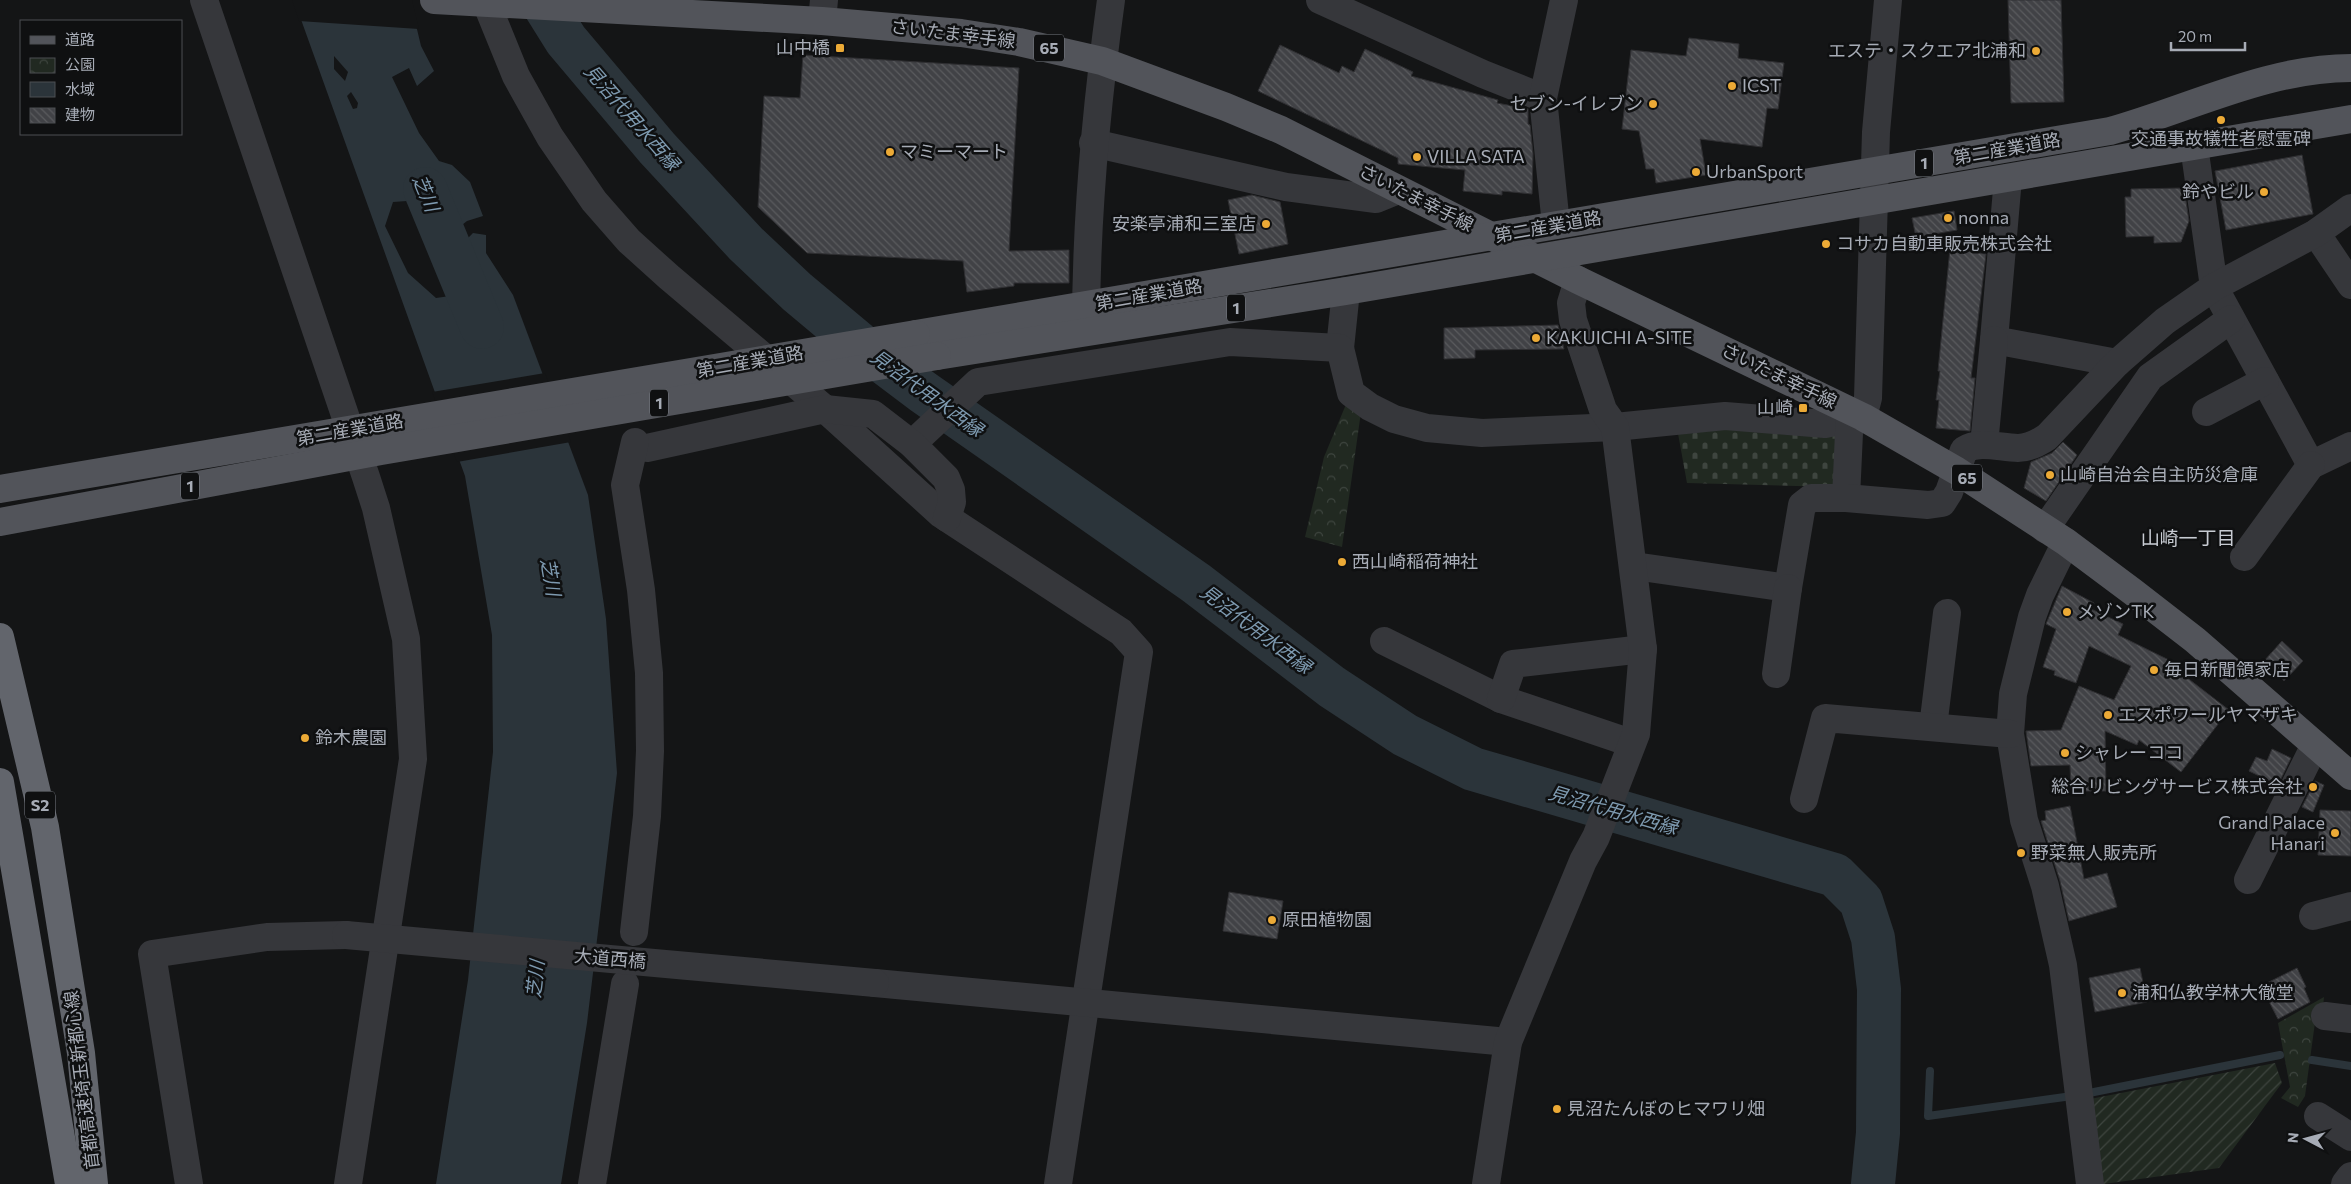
<svg xmlns="http://www.w3.org/2000/svg" width="2351" height="1184" viewBox="0 0 2351 1184" font-family="Commissioner,'Noto Sans JP',sans-serif">
  <style>
    .cemetery { fill: url(#cemetery-stones) }
    .park { fill: url(#park-crowns) }
    .garden { fill: url(#garden-furrows) }
    .water { fill: #2b343a; fill-rule: evenodd }
    .pier { fill: #141516 }
    .lines { fill: none; stroke-linecap: round; stroke-linejoin: round }
    .stream { stroke: #2b343a; stroke-width: 8 }
    .river { stroke: #2b343a; stroke-width: 44 }
    .building { fill: url(#building-back-hatch); stroke: #2f2f32 }
    .minor { stroke: #36373b; stroke-width: 28 }
    .major { stroke: #52545a; stroke-width: 28 }
    .highway { stroke: #62656c; stroke-width: 28 }
    .minor-bridge { stroke: #36373b; stroke-width: 28 }
    .major-bridge { stroke: #52545a; stroke-width: 28 }
    .poi-dot { fill: #ecaa36; stroke: #0f1011; stroke-width: 2 }
    .labels { text-anchor: middle; stroke-width: 5; stroke-linejoin: round; paint-order: stroke }
    .shield { fill: #0f1011; stroke: #797d84; stroke-width: 1 }
    .shield-label { font-size: 16px; font-weight: bold; fill: #a7acb6 }
    .street-label { font-size: 18px; fill: #a7acb6; stroke: #0f1011 }
    .poi-label { font-size: 18px; fill: #a7acb6; stroke: #0f1011; text-anchor: start }
    .water-label { font-size: 19px; font-style: italic; fill: #7e9ab0; stroke: #0f1011 }
    .neighbourhood-label { font-size: 19px; fill: #c7cbd2; stroke: #0f1011 }
  </style>
  <defs>
    <pattern id="cemetery-stones" width="16" height="16" patternUnits="userSpaceOnUse" patternTransform="scale(1.25)"><rect width="16" height="16" fill="#212921"/><path d="M2 7V4a2 2 0 0 1 4 0v3zM10 15v-3a2 2 0 0 1 4 0v3z" fill="#3e453f"/></pattern>
    <pattern id="park-crowns" width="20" height="18" patternUnits="userSpaceOnUse" patternTransform="scale(1.25)"><rect width="20" height="18" fill="#212921"/><path d="M2 6a3 3 0 1 1 6 0M12 15a3 3 0 1 1 6 0" fill="none" stroke="#3e453f"/></pattern>
    <pattern id="garden-furrows" width="10" height="10" patternUnits="userSpaceOnUse" patternTransform="scale(1.25)"><rect width="10" height="10" fill="#212921"/><path d="M-1 1l2-2M0 10L10 0M9 11l2-2" fill="none" stroke="#3e453f"/></pattern>
    <pattern id="building-back-hatch" width="6" height="6" patternUnits="userSpaceOnUse" patternTransform="scale(1.25)"><rect width="6" height="6" fill="#414246"/><path d="M-1 5l2 2M0 0l6 6M5-1l2 2" fill="none" stroke="#5a5b5e"/></pattern>
  </defs>
  <rect width="100%" height="100%" fill="#141516"/>
  <!-- cemetery -->
  <polygon class="cemetery" points="1724,423 1839,436 1834,487 1687,483 1677,428"/>
  <!-- park -->
  <g class="park">
    <polygon points="1347,402 1361,412 1342,547 1305,537 1324,457"/>
    <polygon points="2324,997 2322,1016 2316,1015 2305,1096 2298,1107 2281,1098 2290,1087 2278,1023"/>
  </g>
  <!-- garden -->
  <polygon class="garden" points="2275,1063 2282,1083 2219,1168 2104,1184 2090,1099"/>
  <!-- water -->
  <path class="water" d="M294,0h116l11,46 13,25 -17,15 -8,-18 -17,9 27,56 20,28 13,4 18,17 13,34 -16,5 -10,8 4,16 12,-12 13,2v18l27,42 75,200 18,124 11,154 -30,250 -26,161h-125l32,-204 25,-228 -1,-117 -27,-159zM334,56l14,16 -3,9 -11,-12zM351,92l7,11 -1,5 -4,1 -6,-13zM407,201l15,5 43,62 -12,10 -3,18 -14,2 -28,-25 -23,-47 8,-24z"/>
  <!-- pier -->
  <g class="pier">
    <polygon points="292,0 412,0 419,29 299,21"/>
    <polygon points="545,373 571,442 457,462 432,392"/>
  </g>
  <g class="lines">
    <!-- stream -->
    <g class="stream">
      <polyline points="2312,1060 2351,1066"/>
      <polyline points="1930,1071 1928,1116 2072,1096"/>
      <polyline points="2089,1093 2280,1055"/>
    </g>
    <!-- river -->
    <g class="river">
      <polyline points="541,0 566,40 657,148 746,244 797,292 858,343 923,392 1196,583 1332,687 1405,735 1473,769 1835,875 1861,901 1873,938 1879,989 1878,1133 1873,1184"/>
      <polyline points="425,189 482,327"/>
    </g>
  </g>
  <!-- building -->
  <g class="building">
    <polygon points="2008,0 2061,0 2064,102 2011,103"/>
    <polygon points="1689,38 1739,44 1738,58 1784,63 1778,109 1767,108 1762,147 1700,139 1706,175 1656,183 1654,169 1646,169 1639,131 1622,129 1631,50 1686,56"/>
    <polygon points="1280,45 1339,73 1342,66 1354,72 1365,49 1413,72 1411,76 1498,100 1497,103 1528,109 1528,124 1530,125 1533,154 1532,194 1502,191 1502,195 1463,191 1465,170 1398,164 1398,158 1258,91"/>
    <polygon points="803,55 1019,68 1009,251 1069,250 1069,283 1014,283 1014,286 967,292 963,261 807,253 758,207 764,96 800,98"/>
    <polygon points="2302,155 2313,214 2226,230 2215,171"/>
    <polygon points="2184,188 2189,221 2181,242 2154,243 2154,236 2126,237 2125,197 2131,197 2131,189"/>
    <polygon points="1252,195 1280,202 1288,244 1239,254 1228,200"/>
    <polygon points="1954,211 1957,230 1916,237 1912,218"/>
    <polygon points="1950,249 1986,254 1971,378 1975,378 1970,431 1936,428 1939,400 1936,400 1940,371 1938,371"/>
    <polygon points="1558,325 1564,349 1475,350 1475,358 1444,359 1444,328"/>
    <polygon points="2063,442 2077,455 2046,501 2024,488 2031,462 2052,453"/>
    <polygon points="2062,586 2094,603 2091,609 2123,624 2118,635 2179,665 2177,670 2229,710 2181,772 2139,740 2137,745 2105,731 2106,791 2071,791 2070,765 2031,766 2026,731 2061,730 2079,686 2114,700 2131,666 2089,646 2076,683 2054,675 2055,671 2043,667 2056,629 2046,624"/>
    <polygon points="2282,641 2303,661 2284,681 2264,661"/>
    <polygon points="2272,749 2291,758 2278,785 2249,771 2256,757 2267,761"/>
    <polygon points="2315,781 2324,785 2313,812 2302,807"/>
    <polygon points="2070,806 2084,879 2107,873 2117,907 2069,921 2060,881 2041,821 2046,820 2045,811"/>
    <polygon points="2320,810 2351,811 2351,856 2318,855"/>
    <polygon points="1229,892 1283,901 1277,939 1223,931"/>
    <polygon points="2140,968 2147,1002 2095,1012 2089,978"/>
    <polygon points="2297,968 2306,987 2304,988 2310,1002 2278,1019 2261,986"/>
  </g>
  <g class="lines">
    <!-- minor -->
    <g class="minor">
      <polyline points="204,0 366,477 376,508 406,639 413,759 348,1184"/>
      <polyline points="485,0 516,76 550,137 594,201 629,241 669,277 825,409 941,514 1121,632 1139,652 1058,1184"/>
      <polyline points="1320,0 1483,74 1543,98"/>
      <polyline points="822,21 824,0"/>
      <polyline points="1093,143 1286,187 1376,199 1398,190"/>
      <polyline points="2194,146 2214,287 2311,465 2351,446"/>
      <polyline points="2008,178 1994,340 2117,363"/>
      <polyline points="1556,225 1543,98 1564,0"/>
      <polyline points="2316,233 2351,285"/>
      <path d="M1086,327c0,-110 10,-218 25,-327"/>
      <polyline points="1340,348 1346,291"/>
      <polyline points="2206,412 2265,381"/>
      <polyline points="1863,417 1868,398 1876,132 1888,0"/>
      <polyline points="912,444 978,382 1230,342 1340,348 1351,393 1370,407 1394,419 1427,428 1482,433 1615,427 1725,416 1825,424 1838,421 1850,411"/>
      <polyline points="1984,445 1994,340"/>
      <polyline points="647,448 825,409 873,414 912,444 946,478 951,490 952,502 947,518"/>
      <polyline points="1846,498 1850,411"/>
      <polyline points="2045,529 2150,377 2231,319"/>
      <polyline points="2066,542 2040,595 2032,617 2013,694 2010,734 2024,820 2045,886 2063,965 2090,1184"/>
      <polyline points="2244,557 2311,465"/>
      <path d="M1634,566l154,22 14,-83 9,-7h35l82,7 14,-2 7,-11 15,-42c16,-10 36,-2 54,-2 11,0 20,-5 29,-11l70,-74 48,-42 49,-34 102,-54 35,-25"/>
      <polyline points="1384,641 1501,699 1631,743"/>
      <polyline points="1776,674 1788,588"/>
      <polyline points="1501,699 1513,664 1643,649"/>
      <polyline points="1933,727 1947,613"/>
      <polyline points="1804,799 1825,718 2010,734"/>
      <polyline points="2248,880 2315,745"/>
      <polyline points="2313,916 2351,906"/>
      <polyline points="634,932 647,816 650,751 649,673 641,590 625,485 635,442"/>
      <polyline points="875,983 1508,1042"/>
      <polyline points="2325,1016 2351,1019"/>
      <polyline points="2318,1116 2351,1137"/>
      <polyline points="189,1184 152,954 267,937 346,935"/>
      <polyline points="592,1184 625,984"/>
      <polyline points="1486,1184 1508,1042 1583,861 1596,837 1636,734 1643,649 1615,427 1603,410 1573,320 1571,303 1578,280"/>
      <polyline points="2345,1184 2351,1176"/>
    </g>
    <!-- major -->
    <g class="major">
      <polyline points="434,0 822,21 961,33 1019,42 1102,61 1226,107 1281,130 1578,280 1863,417 1957,471 2066,542 2133,592 2195,640 2351,776"/>
      <path d="M916,334l1194,-203c79,-22 157,-63 241,-63"/>
      <polyline points="937,356 1346,291 2351,119"/>
    </g>
    <!-- highway -->
    <g class="highway">
      <polyline points="0,637 45,827 81,1053 94,1184"/>
      <polyline points="0,782 69,1184"/>
    </g>
    <!-- minor-bridge -->
    <polyline class="minor-bridge" points="346,935 875,983"/>
    <!-- major-bridge -->
    <g class="major-bridge">
      <polyline points="0,489 916,334"/>
      <polyline points="0,522 381,451 937,356"/>
    </g>
  </g>
  <!-- markers -->
  <g class="poi-dot">
    <rect x="835" y="43" width="10" height="10" rx="2.5"/>
    <circle cx="2036" cy="51" r="5"/>
    <circle cx="1732" cy="86" r="5"/>
    <circle cx="1653" cy="104" r="5"/>
    <circle cx="2221" cy="120" r="5"/>
    <circle cx="890" cy="152" r="5"/>
    <circle cx="1417" cy="157" r="5"/>
    <circle cx="1696" cy="172" r="5"/>
    <circle cx="2264" cy="192" r="5"/>
    <circle cx="1948" cy="218" r="5"/>
    <circle cx="1266" cy="224" r="5"/>
    <circle cx="1826" cy="244" r="5"/>
    <circle cx="1536" cy="338" r="5"/>
    <rect x="1798" y="403" width="10" height="10" rx="2.5"/>
    <circle cx="2050" cy="475" r="5"/>
    <circle cx="1342" cy="562" r="5"/>
    <circle cx="2067" cy="612" r="5"/>
    <circle cx="2154" cy="670" r="5"/>
    <circle cx="2108" cy="715" r="5"/>
    <circle cx="305" cy="738" r="5"/>
    <circle cx="2065" cy="753" r="5"/>
    <circle cx="2313" cy="787" r="5"/>
    <circle cx="2335" cy="833" r="5"/>
    <circle cx="2021" cy="853" r="5"/>
    <circle cx="1272" cy="920" r="5"/>
    <circle cx="2122" cy="993" r="5"/>
    <circle cx="1557" cy="1109" r="5"/>
  </g>
  <g class="labels">
    <!-- shield labels -->
    <g class="shield">
      <rect x="1034" y="34.5" width="30" height="27" rx="4"/>
      <rect x="1915" y="149.5" width="18" height="27" rx="4"/>
      <rect x="1227" y="294.5" width="18" height="27" rx="4"/>
      <rect x="650" y="389.5" width="18" height="27" rx="4"/>
      <rect x="1952" y="464.5" width="30" height="27" rx="4"/>
      <rect x="181" y="472.5" width="18" height="27" rx="4"/>
      <rect x="25" y="791.5" width="30" height="27" rx="4"/>
    </g>
    <g class="shield-label">
      <text x="1049" y="54">65</text>
      <text x="1924" y="169">1</text>
      <text x="1236" y="314">1</text>
      <text x="659" y="409">1</text>
      <text x="1967" y="484">65</text>
      <text x="190" y="492">1</text>
      <text x="40" y="811">S2</text>
    </g>
    <!-- street labels -->
    <g class="street-label">
      <text transform="translate(953 34) rotate(7)" y="6">さいたま幸手線</text>
      <text transform="translate(2007 149) rotate(-10)" y="6">第二産業道路</text>
      <text transform="translate(1416 198) rotate(27)" y="6">さいたま幸手線</text>
      <text transform="translate(1548 227) rotate(-10)" y="6">第二産業道路</text>
      <text transform="translate(1149 295) rotate(-10)" y="6">第二産業道路</text>
      <text transform="translate(750 362) rotate(-10)" y="6">第二産業道路</text>
      <text transform="translate(1779 376) rotate(26)" y="6">さいたま幸手線</text>
      <text transform="translate(350 430) rotate(-10)" y="6">第二産業道路</text>
      <text transform="translate(610 959) rotate(5)" y="6">大道西橋</text>
      <text transform="translate(82 1080) rotate(-97)" y="6">首都高速埼玉新都心線</text>
    </g>
    <!-- poi labels -->
    <g class="poi-label">
      <text x="830" y="54" text-anchor="end">山中橋</text>
      <text x="2026" y="57" text-anchor="end">エステ・スクエア北浦和</text>
      <text x="1742" y="92">ICST</text>
      <text x="1643" y="110" text-anchor="end">セブン-イレブン</text>
      <text x="2221" y="145" text-anchor="middle">交通事故犠牲者慰霊碑</text>
      <text x="900" y="158">マミーマート</text>
      <text x="1427" y="163">VILLA SATA</text>
      <text x="1706" y="178">UrbanSport</text>
      <text x="2254" y="198" text-anchor="end">鈴やビル</text>
      <text x="1958" y="224">nonna</text>
      <text x="1256" y="230" text-anchor="end">安楽亭浦和三室店</text>
      <text x="1836" y="250">コサカ自動車販売株式会社</text>
      <text x="1546" y="344">KAKUICHI A-SITE</text>
      <text x="1793" y="414" text-anchor="end">山崎</text>
      <text x="2060" y="481">山崎自治会自主防災倉庫</text>
      <text x="1352" y="568">西山崎稲荷神社</text>
      <text x="2077" y="618">メゾンTK</text>
      <text x="2164" y="676">毎日新聞領家店</text>
      <text x="2118" y="721">エスポワールヤマザキ</text>
      <text x="315" y="744">鈴木農園</text>
      <text x="2075" y="759">シャレーココ</text>
      <text x="2303" y="793" text-anchor="end">総合リビングサービス株式会社</text>
      <text x="2325" y="829" text-anchor="end">Grand Palace<tspan x="2325" dy="21">Hanari</tspan></text>
      <text x="2031" y="859">野菜無人販売所</text>
      <text x="1282" y="926">原田植物園</text>
      <text x="2132" y="999">浦和仏教学林大徹堂</text>
      <text x="1567" y="1115">見沼たんぼのヒマワリ畑</text>
    </g>
    <!-- water labels -->
    <g class="water-label">
      <text transform="translate(632 117) rotate(49)" y="7">見沼代用水西縁</text>
      <text transform="translate(426 193) rotate(67)" y="7">芝川</text>
      <text transform="translate(927 393) rotate(36)" y="7">見沼代用水西縁</text>
      <text transform="translate(551 577) rotate(80)" y="7">芝川</text>
      <text transform="translate(1256 629) rotate(37)" y="7">見沼代用水西縁</text>
      <text transform="translate(1613 810) rotate(16)" y="7">見沼代用水西縁</text>
      <text transform="translate(535 979) rotate(-84)" y="7">芝川</text>
    </g>
    <!-- neighbourhood labels -->
    <g class="neighbourhood-label">
      <text x="2188" y="545">山崎一丁目</text>
    </g>
  </g>
  <!-- legend -->
  <rect x="20" y="20" width="162" height="115" fill="#0f1011" stroke="#4c4e53"/>
  <rect x="30" y="36" width="25" height="8" fill="#52545a" stroke="#4c4e53"/>
  <text x="65" y="45" font-size="15" fill="#a7acb6">道路</text>
  <rect x="30" y="58" width="25" height="15" fill="url(#park-crowns)" stroke="#4c4e53"/>
  <text x="65" y="70" font-size="15" fill="#a7acb6">公園</text>
  <rect x="30" y="82" width="25" height="15" fill="#2b343a" stroke="#4c4e53"/>
  <text x="65" y="95" font-size="15" fill="#a7acb6">水域</text>
  <rect x="30" y="108" width="25" height="15" fill="url(#building-back-hatch)" stroke="#4c4e53"/>
  <text x="65" y="120" font-size="15" fill="#a7acb6">建物</text>
  <!-- north arrow -->
  <g transform="translate(2306 1139) rotate(276)" stroke="#0f1011" stroke-width="4" paint-order="stroke">
  <path d="M0-4L9 19L0 12L-9 19Z" fill="#a7acb6"/>
  <text y="-8" font-size="14" font-weight="bold" text-anchor="middle" fill="#a7acb6">N</text>
  </g>
  <!-- scale -->
  <path d="M2171 42v8h74v-8" fill="none" stroke="#a7acb6" stroke-width="2.5"/>
  <text x="2178" y="42" font-size="15" fill="#a7acb6" stroke="#0f1011" stroke-width="4" paint-order="stroke">20 m</text>
</svg>
